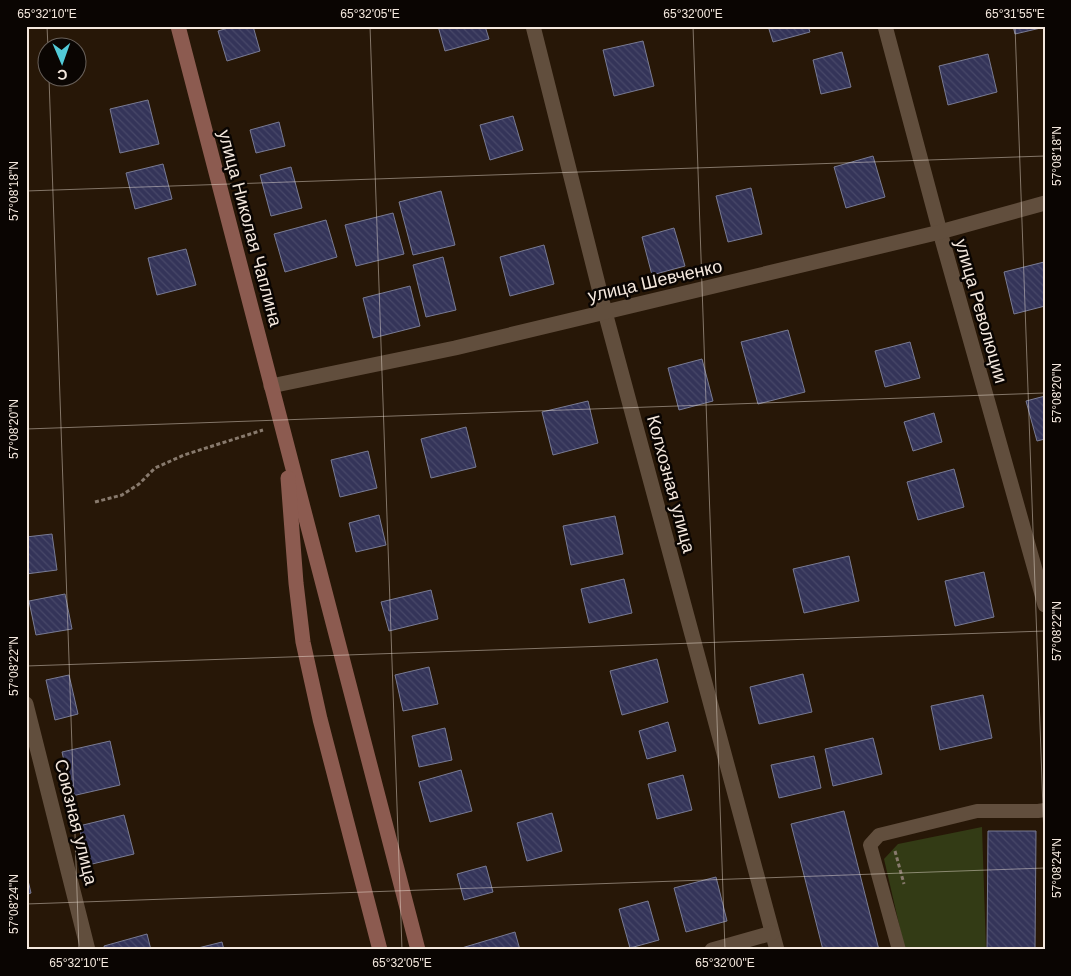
<svg xmlns="http://www.w3.org/2000/svg" width="1071" height="976" viewBox="0 0 1071 976" font-family="Helvetica,sans-serif">
  <style>
    .green { fill: #333b15 }
    .building { fill: url(#building-back-hatch); stroke: #797b93 }
    .lines { fill: none; stroke-linecap: round; stroke-linejoin: round }
    .path { stroke: #887a6d; stroke-width: 3; stroke-dasharray: 4 2.5; stroke-linecap: butt }
    .lane { stroke: #614e3d; stroke-width: 14 }
    .street { stroke: #614e3d; stroke-width: 15 }
    .secondary { stroke: #8c5b50; stroke-width: 15 }
    .ticks { fill: none; stroke: #f4e8de; stroke-width: 1; stroke-opacity: 0.45 }
    .labels { text-anchor: middle; stroke-width: 5; stroke-linejoin: round; paint-order: stroke }
    .street-label { font-size: 18px; fill: #f4e8de; stroke: #0a0502 }
    .neatline { fill: none; stroke: #f4e8de; stroke-width: 2 }
    .ticks-label { font-size: 12px; text-anchor: middle; fill: #f4e8de }
  </style>
  <defs>
    <pattern id="building-back-hatch" width="6" height="6" patternUnits="userSpaceOnUse" patternTransform="scale(1.25)"><rect width="6" height="6" fill="#343459"/><path d="M-1 5l2 2M0 0l6 6M5-1l2 2" fill="none" stroke="#484869"/></pattern>
  </defs>
  <rect width="100%" height="100%" fill="#271707"/>
  <!-- green -->
  <polygon class="green" points="982,827 986,950 905,950 884,859 898,844"/>
  <!-- building -->
  <g class="building">
    <polygon points="235,26 253,26 260,51 227,61 218,31"/>
    <polygon points="438,26 485,26 489,39 445,51"/>
    <polygon points="768,26 808,26 810,32 773,42"/>
    <polygon points="1013,26 1045,26 1045,27 1015,34"/>
    <polygon points="643,41 654,86 614,96 603,50"/>
    <polygon points="842,52 851,87 821,94 813,60"/>
    <polygon points="988,54 997,92 948,105 939,66"/>
    <polygon points="148,100 159,144 120,153 110,109"/>
    <polygon points="513,116 523,150 490,160 480,125"/>
    <polygon points="279,122 285,146 256,153 250,130"/>
    <polygon points="873,156 885,197 846,208 834,167"/>
    <polygon points="163,164 172,199 135,209 126,173"/>
    <polygon points="291,167 302,208 271,216 260,175"/>
    <polygon points="751,188 762,234 728,242 716,196"/>
    <polygon points="441,191 455,245 413,255 399,202"/>
    <polygon points="393,213 404,254 356,266 345,225"/>
    <polygon points="326,220 337,257 285,272 274,234"/>
    <polygon points="674,228 685,266 652,275 642,237"/>
    <polygon points="544,245 554,284 510,296 500,257"/>
    <polygon points="186,249 196,285 157,295 148,258"/>
    <polygon points="443,257 456,310 426,317 413,265"/>
    <polygon points="1044,262 1045,266 1045,306 1014,314 1004,272"/>
    <polygon points="410,286 420,326 373,338 363,298"/>
    <polygon points="788,330 805,392 758,404 741,342"/>
    <polygon points="910,342 920,378 885,387 875,351"/>
    <polygon points="702,359 713,401 679,410 668,368"/>
    <polygon points="1045,396 1045,439 1037,441 1026,401"/>
    <polygon points="588,401 598,443 553,455 542,412"/>
    <polygon points="934,413 942,442 913,451 904,422"/>
    <polygon points="466,427 476,467 431,478 421,439"/>
    <polygon points="368,451 377,488 340,497 331,460"/>
    <polygon points="954,469 964,507 918,520 907,482"/>
    <polygon points="379,515 386,545 356,552 349,523"/>
    <polygon points="615,516 623,554 571,565 563,526"/>
    <polygon points="52,534 57,570 26,574 26,537"/>
    <polygon points="849,556 859,601 804,613 793,569"/>
    <polygon points="984,572 994,617 955,626 945,581"/>
    <polygon points="624,579 632,613 589,623 581,589"/>
    <polygon points="431,590 438,619 389,631 381,602"/>
    <polygon points="65,594 72,629 36,635 29,601"/>
    <polygon points="657,659 668,702 622,715 610,671"/>
    <polygon points="429,667 438,704 403,711 395,675"/>
    <polygon points="803,674 812,712 759,724 750,687"/>
    <polygon points="69,675 78,714 55,720 46,680"/>
    <polygon points="983,695 992,738 940,750 931,706"/>
    <polygon points="668,722 676,751 647,759 639,731"/>
    <polygon points="445,728 452,760 419,767 412,736"/>
    <polygon points="873,738 882,774 833,786 825,749"/>
    <polygon points="110,741 120,785 72,796 62,752"/>
    <polygon points="814,756 821,788 779,798 771,765"/>
    <polygon points="461,770 472,811 430,822 419,782"/>
    <polygon points="683,775 692,810 657,819 648,784"/>
    <polygon points="844,811 879,950 823,950 791,824"/>
    <polygon points="552,813 562,851 527,861 517,823"/>
    <polygon points="124,815 134,854 88,865 79,826"/>
    <polygon points="988,831 1036,831 1035,950 987,950"/>
    <polygon points="486,866 493,892 464,900 457,874"/>
    <polygon points="26,872 31,893 26,895"/>
    <polygon points="716,877 727,921 686,932 674,888"/>
    <polygon points="648,901 659,940 630,948 619,909"/>
    <polygon points="515,932 520,950 455,950"/>
    <polygon points="147,934 151,950 105,950 104,946"/>
    <polygon points="222,942 224,950 190,950"/>
  </g>
  <g class="lines">
    <!-- path -->
    <g class="path">
      <polyline points="95,502 122,495 139,484 155,468 184,455 263,430"/>
      <polyline points="895,851 904,884"/>
    </g>
    <!-- lane -->
    <polyline class="lane" points="899,950 870,845 879,835 977,811 1038,811 1045,810"/>
    <!-- street -->
    <g class="street">
      <polyline points="533,26 605,312 777,950"/>
      <polyline points="885,26 940,232 1045,605"/>
      <polyline points="271,386 455,348 940,232 1045,203"/>
      <polyline points="26,704 88,950"/>
      <polyline points="712,950 772,933"/>
    </g>
    <!-- secondary -->
    <g class="secondary">
      <polyline points="178,26 418,950"/>
      <polyline points="288,478 296,583 303,642 320,719 380,950"/>
    </g>
  </g>
  <!-- ticks -->
  <path class="ticks" d="M47,26l1,22M370,26l32,924M693,26l32,924M1015,26l30,839M49,78l30,872M26,191l1019,-35M26,429l1019,-36M26,666l1019,-35M26,904l1019,-36"/>
  <g class="labels">
    <!-- street labels -->
    <g class="street-label">
      <text transform="translate(250 228) rotate(75)" y="6">улица Николая Чаплина</text>
      <text transform="translate(655 281) rotate(-13)" y="6">улица Шевченко</text>
      <text transform="translate(981 311) rotate(74)" y="6">улица Революции</text>
      <text transform="translate(671 484) rotate(75)" y="6">Колхозная улица</text>
      <text transform="translate(76 822) rotate(76)" y="6">Союзная улица</text>
    </g>
  </g>
  <!-- border -->
  <rect width="1071" height="976" fill="none" stroke="#0a0502" stroke-width="55"/>
  <!-- north arrow -->
  <g transform="translate(62 62) rotate(178)"><circle r="24" fill="#0a0502" stroke="#68605a"/>
  <path d="M0-4L9 19L0 12L-9 19Z" fill="#52cbd8"/>
  <text y="-8" font-size="14" font-weight="bold" text-anchor="middle" fill="#f4e8de">С</text>
  </g>
  <rect x="28" y="28" width="1016" height="920" class="neatline"/>
  <g class="ticks-label">
    <text x="47" y="18">65°32'10"E</text>
    <text x="370" y="18">65°32'05"E</text>
    <text x="693" y="18">65°32'00"E</text>
    <text x="1015" y="18">65°31'55"E</text>
    <text transform="translate(1057 156) rotate(-90)" y="4">57°08'18"N</text>
    <text transform="translate(14 191) rotate(-90)" y="4">57°08'18"N</text>
    <text transform="translate(1057 393) rotate(-90)" y="4">57°08'20"N</text>
    <text transform="translate(14 429) rotate(-90)" y="4">57°08'20"N</text>
    <text transform="translate(1057 631) rotate(-90)" y="4">57°08'22"N</text>
    <text transform="translate(14 666) rotate(-90)" y="4">57°08'22"N</text>
    <text transform="translate(1057 868) rotate(-90)" y="4">57°08'24"N</text>
    <text transform="translate(14 904) rotate(-90)" y="4">57°08'24"N</text>
    <text x="79" y="967">65°32'10"E</text>
    <text x="402" y="967">65°32'05"E</text>
    <text x="725" y="967">65°32'00"E</text>
  </g>
</svg>
